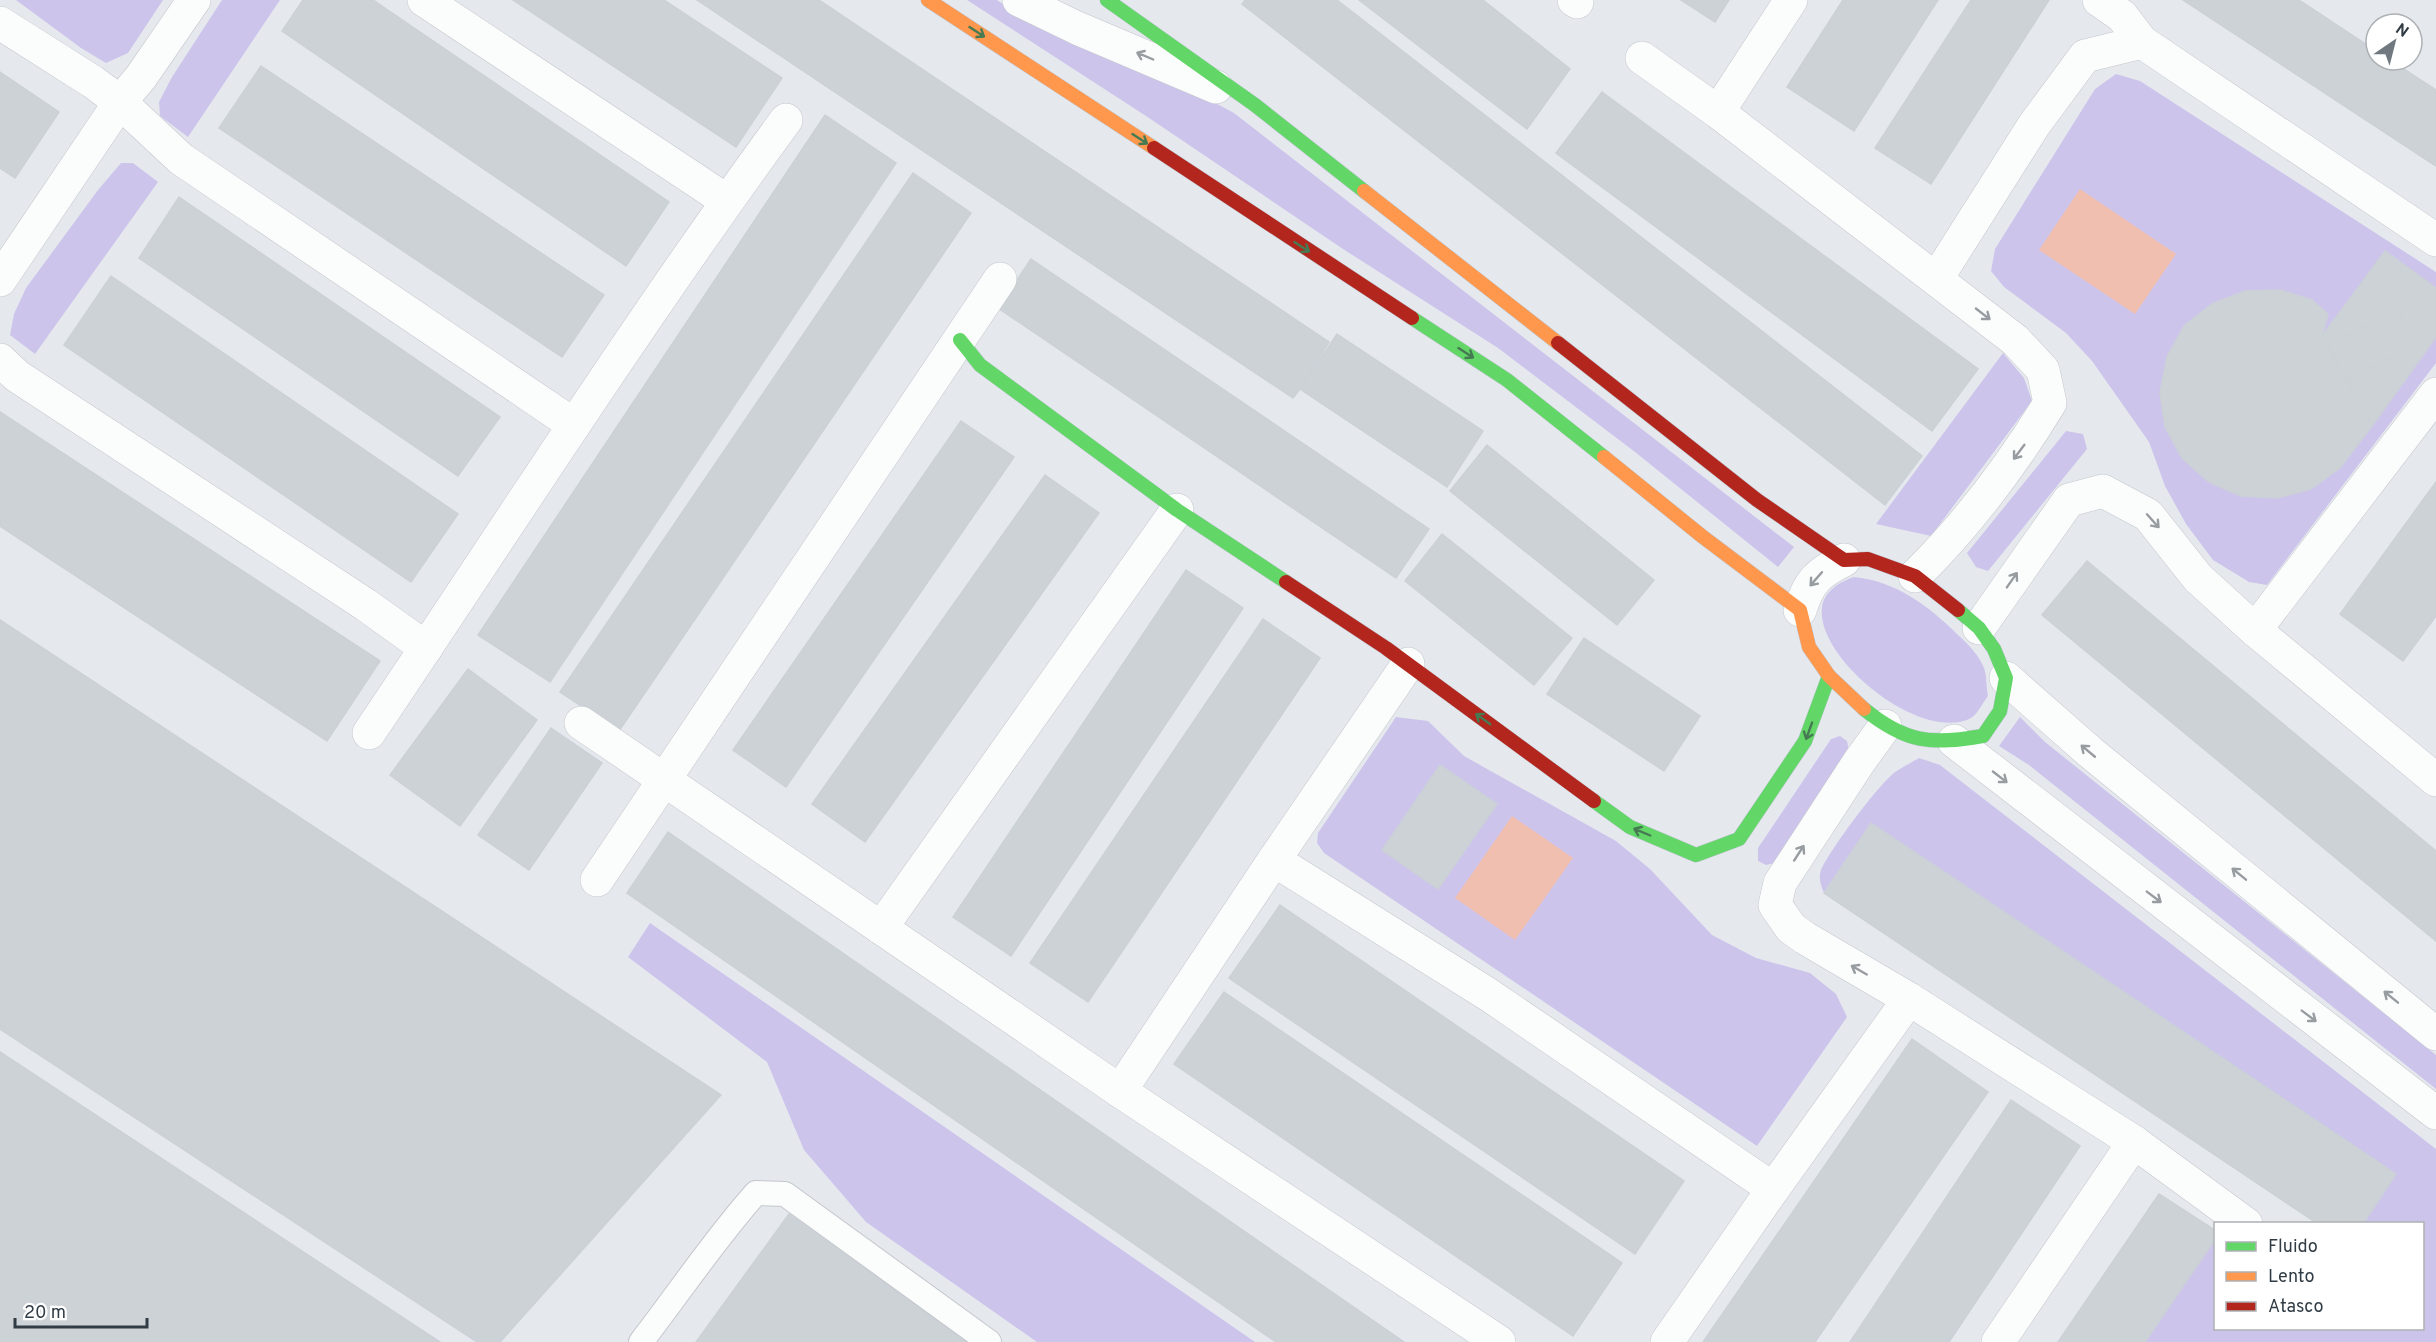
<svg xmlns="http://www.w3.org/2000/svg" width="2436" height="1342" viewBox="0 0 2436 1342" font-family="Overpass,sans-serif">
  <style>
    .green { fill: #cdc4ec }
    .water { fill: #f1bfb0 }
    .building { fill: #cdd2d7; stroke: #cbd1d6; stroke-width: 1.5 }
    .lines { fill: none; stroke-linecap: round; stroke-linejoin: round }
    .lane-casing { stroke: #c3c7cc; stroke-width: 26 }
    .street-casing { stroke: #c3c7cc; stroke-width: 34 }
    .fast-casing { stroke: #c0c8d2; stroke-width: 15 }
    .slow-casing { stroke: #c0c8d2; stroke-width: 15 }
    .jam-casing { stroke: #c0c8d2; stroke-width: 15 }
    .lane { stroke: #fbfcfc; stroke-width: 24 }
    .street { stroke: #fbfcfc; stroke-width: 33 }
    .fast { stroke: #63d668; stroke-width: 14 }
    .slow { stroke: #ff974d; stroke-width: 14 }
    .jam { stroke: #b3261e; stroke-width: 14 }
    .oneway { stroke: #457a52 }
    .oneway2 { stroke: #969ca0 }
  </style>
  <rect width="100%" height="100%" fill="#e5e9ee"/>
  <!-- green -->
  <g class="green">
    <polygon points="16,0 163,0 128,53 106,63 81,48"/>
    <polygon points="222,0 280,0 188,137 160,116 159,102 172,77"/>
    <polygon points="967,0 997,0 1010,9 1178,83 1234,113 1794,547 1778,567 1635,452 1498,348 1343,249 1146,116"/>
    <polygon points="2116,74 2140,81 2436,272 2436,363 2267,585 2249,582 2213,560 2186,524 2165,486 2149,442 2092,361 2066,333 2004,287 1991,271 1995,249 2095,89"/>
    <polygon points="121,163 133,163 158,182 35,354 10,335 14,314 26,288 98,190"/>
    <polygon points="2003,353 2024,378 2032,401 1931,536 1876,524"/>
    <polygon points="2066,431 2083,434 2087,449 1988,571 1976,567 1967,553"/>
    <path d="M1854,577c42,4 75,29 104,58 10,9 21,20 26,33 3,8 2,19 4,28 -5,6 -10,18 -17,22 -50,26 -156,-60 -149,-111 2,-16 19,-26 32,-30z"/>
    <polygon points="1396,717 1428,721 1464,756 1616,841 1650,869 1712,935 1756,958 1810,973 1836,994 1847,1017 1757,1146 1324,853 1317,843 1318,833"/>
    <polygon points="2020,717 2045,742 2436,1055 2436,1089 2029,765 1999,746"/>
    <polygon points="1840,736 1847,741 1849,752 1775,863 1766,865 1758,861 1758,848 1831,739"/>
    <path d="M1919,758l21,7 496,384v193h-291l70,-104 1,90h206v-104l-59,-1 32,-49 -524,-351 -47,70c-3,-7 -6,-15 -3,-23 9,-20 56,-84 74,-98 7,-5 16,-9 24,-14z"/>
    <polygon points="650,923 1255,1342 1037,1342 866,1222 804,1150 767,1062 628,957"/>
  </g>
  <!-- water -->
  <g class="water">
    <polygon points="2080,189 2176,254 2135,314 2039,250"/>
    <polygon points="1512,816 1573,858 1515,940 1455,898"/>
  </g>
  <!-- building -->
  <g class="building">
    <polygon points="303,0 373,0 669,202 626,266 282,31"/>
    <polygon points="513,0 664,0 782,78 736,147"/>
    <polygon points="697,0 819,0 1329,342 1300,389 1293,398"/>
    <polygon points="1245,0 1337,0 1922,456 1885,505 1242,4"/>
    <polygon points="1359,0 1483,0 1570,69 1527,129"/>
    <polygon points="1681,0 1729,0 1715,22"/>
    <polygon points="1843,0 1938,0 1854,131 1787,87"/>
    <polygon points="1971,0 2049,0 1931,184 1875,148"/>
    <polygon points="2183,0 2299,0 2376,51 2376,60 2390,60 2436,90 2436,166"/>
    <polygon points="261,66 604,295 562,357 219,128"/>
    <polygon points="0,72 59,112 15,178 0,168"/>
    <polygon points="1602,92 1978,369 1932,431 1556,153"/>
    <polygon points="825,115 896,163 550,682 478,635"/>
    <polygon points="913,173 971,213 619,731 560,692"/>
    <polygon points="179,197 500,417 458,476 139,258"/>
    <polygon points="2385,251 2436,288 2436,337 2372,426 2322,336"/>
    <polygon points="1031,259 1429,529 1396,578 998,308"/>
    <polygon points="111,276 458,514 411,582 64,345"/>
    <polygon points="2280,290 2312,300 2328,314 2322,336 2372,426 2340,468 2311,489 2277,498 2241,496 2209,482 2182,458 2165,427 2160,392 2167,357 2184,326 2212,304 2245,291"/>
    <polygon points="2399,310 2415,346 2345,379 2328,344"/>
    <polygon points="1337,334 1483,431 1447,487 1300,389"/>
    <polygon points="0,412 380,661 327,741 0,526"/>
    <polygon points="961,421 1014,457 786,787 733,750"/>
    <polygon points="1487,445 1654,580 1617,625 1450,491"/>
    <polygon points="1045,475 1099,513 865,842 812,804"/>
    <polygon points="2436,482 2436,616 2403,661 2340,614"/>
    <polygon points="1442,534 1572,638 1534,685 1405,581"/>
    <polygon points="2087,561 2436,851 2436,941 2042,615"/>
    <polygon points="1186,570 1243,608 1011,956 953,917"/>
    <polygon points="1263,619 1320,658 1088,1002 1030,963"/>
    <polygon points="0,620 721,1095 500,1342 477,1342 0,1029"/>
    <polygon points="1584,638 1700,716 1664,771 1547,694"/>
    <polygon points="468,669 537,720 460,826 390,775"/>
    <polygon points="551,728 602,763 529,870 478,835"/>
    <polygon points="1440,765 1497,804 1438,889 1382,850"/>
    <polygon points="1871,823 2396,1174 2363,1224 2318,1224 1824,893"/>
    <polygon points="668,832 1404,1342 1276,1342 627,893"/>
    <polygon points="1280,905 1684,1181 1635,1254 1229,978"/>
    <polygon points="1224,992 1622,1263 1573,1336 1174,1064"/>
    <polygon points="1912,1039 1988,1092 1815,1342 1703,1342"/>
    <polygon points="0,1052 440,1342 0,1342"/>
    <polygon points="2011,1100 2080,1146 1949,1342 1850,1342"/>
    <polygon points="2159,1194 2216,1231 2216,1238 2145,1342 2058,1342"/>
    <polygon points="789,1214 967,1342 696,1342"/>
  </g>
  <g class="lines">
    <!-- lane casing -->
    <g class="lane-casing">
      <path id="lane" d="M641,1342c38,-49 73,-102 115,-149l29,1 204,148"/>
    </g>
    <!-- street casing -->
    <g class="street-casing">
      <g id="street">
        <polyline points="424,0 727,201"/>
        <polyline points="1019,0 1077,28 1216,87"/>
        <polyline points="1574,0 1577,2"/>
        <polyline points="0,23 93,82 120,102 181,159 574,425"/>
        <polyline points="2142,42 2436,240"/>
        <path d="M1642,58l76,54 297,228 28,30 7,33c-38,62 -83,122 -135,173"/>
        <polyline points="1718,112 1791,0"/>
        <polyline points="1937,278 2034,125 2085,56 2142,42 2122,16 2099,0"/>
        <polyline points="0,280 120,102 141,77 194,0"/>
        <polyline points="0,360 17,376 366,605 426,648"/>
        <polyline points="2436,394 2255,630 2436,780"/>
        <path d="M1800,610c9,-29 18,-37 44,-50"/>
        <polyline points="1979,628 2069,500 2103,491 2148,515 2198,578 2255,630"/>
        <polyline points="2006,678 2090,752 2436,1034"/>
        <polyline points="581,723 1120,1091 1499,1342"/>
        <polyline points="1885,726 1859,762 1780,883 1775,905 1791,928 1805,938 1909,999 2134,1142 2246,1224"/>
        <path d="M369,733c138,-205 271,-414 417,-613"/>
        <polyline points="1954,741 2436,1113"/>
        <polyline points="1274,860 1489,995 1773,1189"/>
        <polyline points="597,880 1000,279"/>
        <polyline points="881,928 1177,510"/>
        <polyline points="1120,1091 1274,860 1408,664"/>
        <polyline points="1667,1342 1773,1189 1909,999"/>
        <polyline points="1998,1342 2134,1142"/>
      </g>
    </g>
    <!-- fast casing -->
    <g class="fast-casing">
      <g id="fast">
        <polyline points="1107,0 1255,105 1364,191"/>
        <polyline points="1412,318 1507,380 1604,457"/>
        <polyline points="960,340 980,365 1177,510 1286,582"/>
        <path d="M1864,709c42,34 67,36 119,27l17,-25 6,-33 -12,-29 -15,-21 -21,-18"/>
        <polyline points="1594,801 1630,827 1696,855 1739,839 1805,741 1829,676"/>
      </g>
    </g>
    <!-- slow casing -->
    <g class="slow-casing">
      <g id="slow">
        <polyline points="928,0 1154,148"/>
        <polyline points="1364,191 1558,343"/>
        <polyline points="1604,457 1703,537 1800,610 1809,647 1829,676 1864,709"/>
      </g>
    </g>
    <!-- jam casing -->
    <g class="jam-casing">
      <g id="jam">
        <polyline points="1154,148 1412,318"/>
        <polyline points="1558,343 1757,500 1844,560 1868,559 1915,576 1958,610"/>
        <polyline points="1286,582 1386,648 1594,801"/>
      </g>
    </g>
    <!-- lane -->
    <use href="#lane" class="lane"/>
    <!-- street -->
    <use href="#street" class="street"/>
    <!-- fast -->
    <use href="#fast" class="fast"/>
    <!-- slow -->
    <use href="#slow" class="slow"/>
    <!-- jam -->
    <use href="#jam" class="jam"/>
  </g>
  <!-- one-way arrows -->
  <defs><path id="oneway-shaft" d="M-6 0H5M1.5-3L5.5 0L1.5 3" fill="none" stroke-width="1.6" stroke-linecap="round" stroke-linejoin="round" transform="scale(1.5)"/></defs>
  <g class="oneway">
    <use href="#oneway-shaft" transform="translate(977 32) rotate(33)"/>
    <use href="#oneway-shaft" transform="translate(1140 139) rotate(33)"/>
    <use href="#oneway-shaft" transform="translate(1302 247) rotate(33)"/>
    <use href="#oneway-shaft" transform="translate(1466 353) rotate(33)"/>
    <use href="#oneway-shaft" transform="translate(1483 719) rotate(-144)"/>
    <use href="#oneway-shaft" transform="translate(1809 731) rotate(110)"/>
    <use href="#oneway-shaft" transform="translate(1642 832) rotate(-157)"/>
  </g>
  <g class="oneway2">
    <use href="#oneway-shaft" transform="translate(1145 56) rotate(-157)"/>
    <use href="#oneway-shaft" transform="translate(1983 314) rotate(38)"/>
    <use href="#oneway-shaft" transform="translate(2019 452) rotate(127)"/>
    <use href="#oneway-shaft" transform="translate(2153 521) rotate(48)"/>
    <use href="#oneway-shaft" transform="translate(1816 579) rotate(131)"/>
    <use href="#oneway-shaft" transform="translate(2012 580) rotate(-55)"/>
    <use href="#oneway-shaft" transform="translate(2088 751) rotate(-140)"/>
    <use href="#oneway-shaft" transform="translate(2000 777) rotate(38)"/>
    <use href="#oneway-shaft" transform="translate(1799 853) rotate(-57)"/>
    <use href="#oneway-shaft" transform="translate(2239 874) rotate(-141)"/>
    <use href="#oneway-shaft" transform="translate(2154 897) rotate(37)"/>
    <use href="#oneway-shaft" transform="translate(1859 970) rotate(-150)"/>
    <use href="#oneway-shaft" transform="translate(2391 997) rotate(-141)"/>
    <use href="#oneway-shaft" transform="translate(2309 1016) rotate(37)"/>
  </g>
  <!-- legend -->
  <rect x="2214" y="1222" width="210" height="108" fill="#ffffff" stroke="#adb1b4" stroke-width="1.5"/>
  <rect x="2226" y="1242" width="30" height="9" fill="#63d668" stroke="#adb1b4" stroke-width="1.5"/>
  <text x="2268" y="1252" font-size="18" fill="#313c44">Fluido</text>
  <rect x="2226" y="1272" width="30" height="9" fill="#ff974d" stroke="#adb1b4" stroke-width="1.5"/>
  <text x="2268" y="1282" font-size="18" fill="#313c44">Lento</text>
  <rect x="2226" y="1302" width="30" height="9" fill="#b3261e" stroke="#adb1b4" stroke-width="1.5"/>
  <text x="2268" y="1312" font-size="18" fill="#313c44">Atasco</text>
  <!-- north arrow -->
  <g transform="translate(2394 42) rotate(35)"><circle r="28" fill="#ffffff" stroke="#adb1b4" stroke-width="1.5"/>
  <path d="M0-4.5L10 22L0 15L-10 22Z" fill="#707980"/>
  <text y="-9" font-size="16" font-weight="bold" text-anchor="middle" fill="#313c44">N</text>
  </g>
  <!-- scale -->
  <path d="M15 1318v9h132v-9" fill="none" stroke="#313c44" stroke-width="3"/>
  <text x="24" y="1318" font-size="18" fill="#313c44" stroke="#ffffff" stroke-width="4.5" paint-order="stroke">20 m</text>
</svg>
